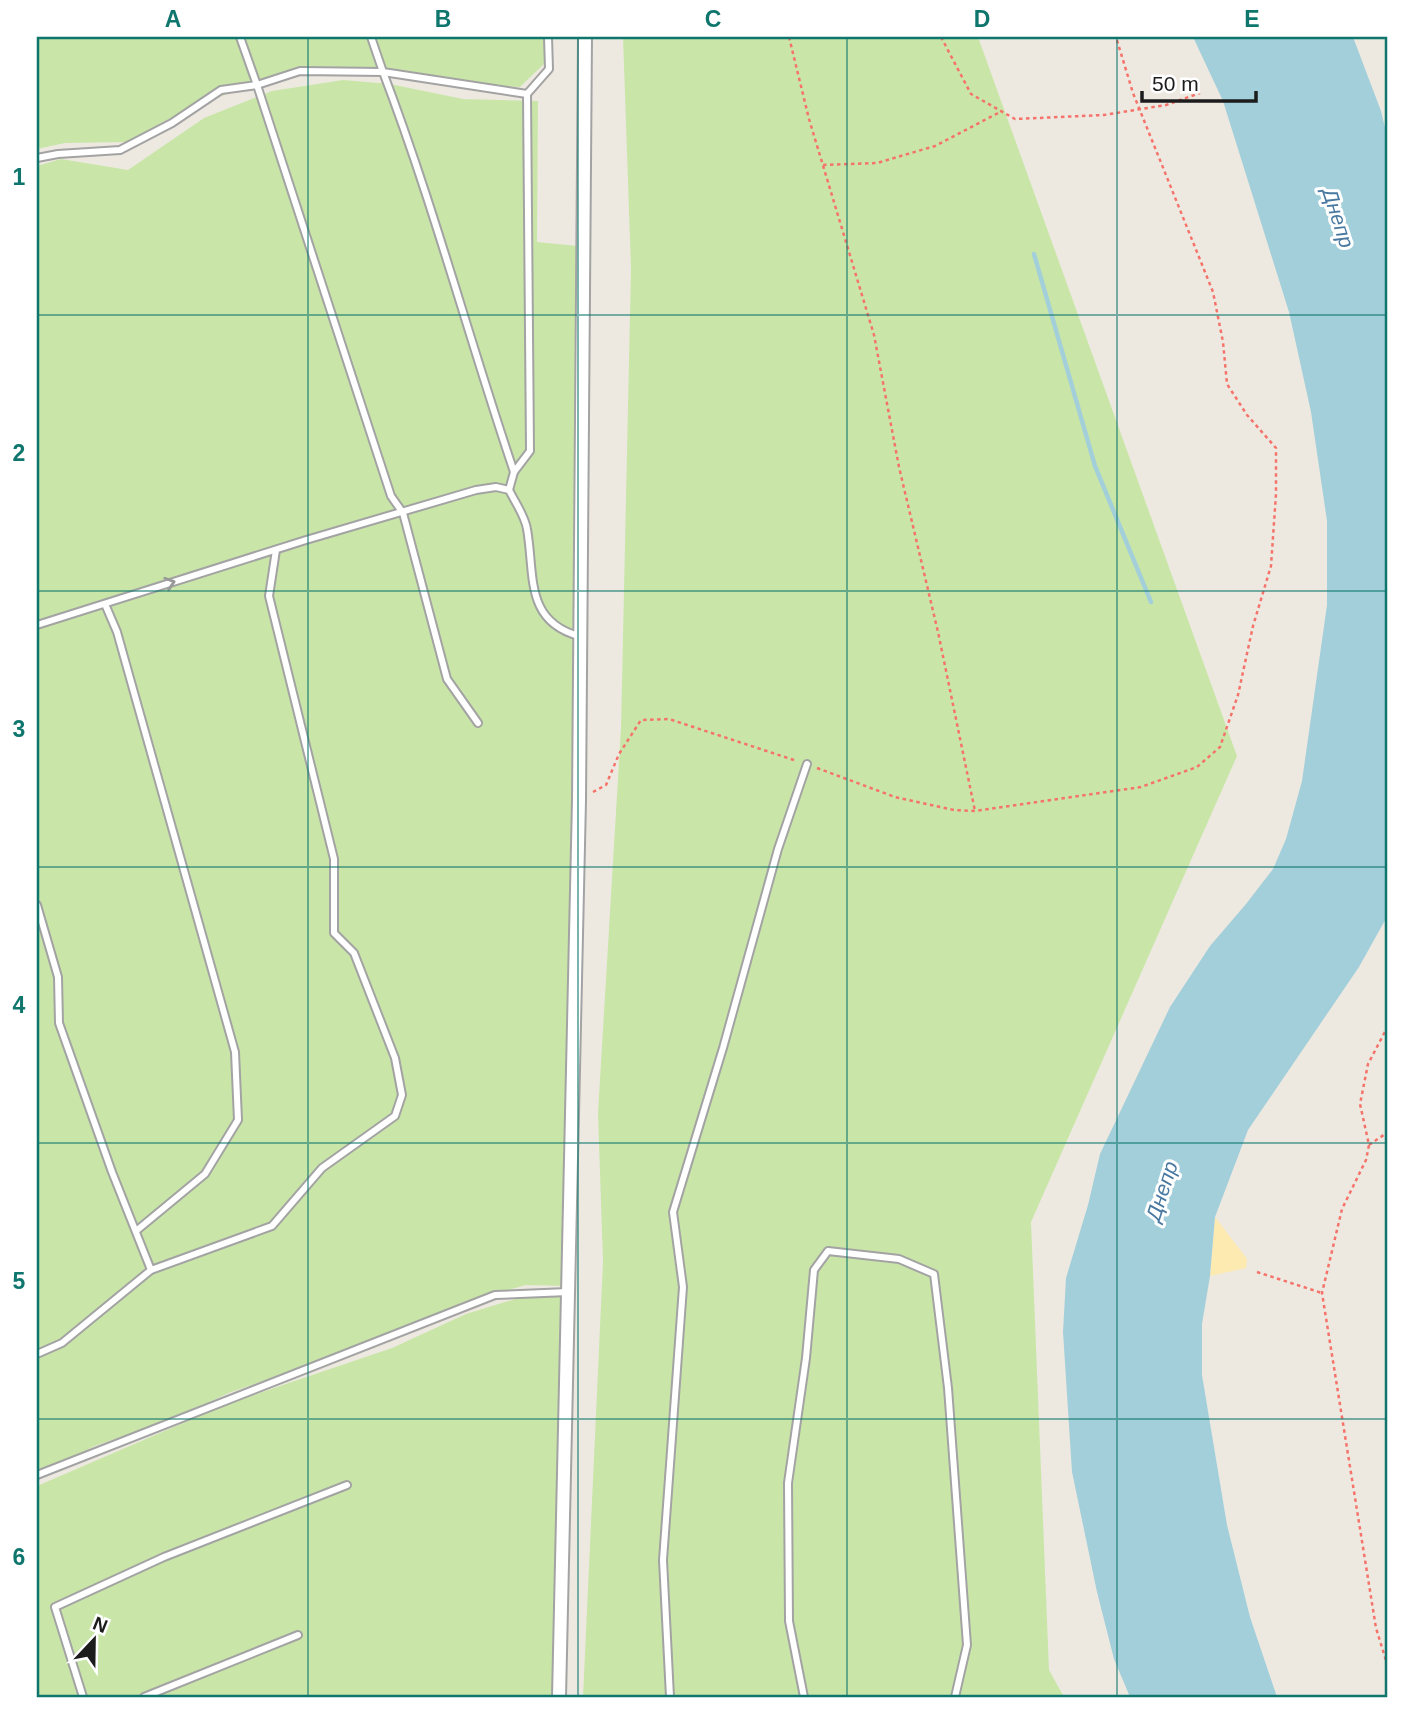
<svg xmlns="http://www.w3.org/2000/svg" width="1425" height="1734" viewBox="0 0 1425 1734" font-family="Arial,sans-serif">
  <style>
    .grass { fill: #c9e6a8 }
    .sand { fill: #fdeab0 }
    .water { fill: #a3cfda }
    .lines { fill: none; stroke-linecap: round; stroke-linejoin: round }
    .stream { stroke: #a3cfda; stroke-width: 4.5 }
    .lane-casing { stroke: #a3a3a3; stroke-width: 10 }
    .street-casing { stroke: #a3a3a3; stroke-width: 16 }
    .path { stroke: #f5736a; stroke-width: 2.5; stroke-dasharray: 3.5 3.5; stroke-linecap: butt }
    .lane { stroke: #fff; stroke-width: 6 }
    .street { stroke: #fff; stroke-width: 12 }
    .oneway { stroke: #999 }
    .grid { fill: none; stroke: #0f766e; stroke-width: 2; stroke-opacity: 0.55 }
    .labels { text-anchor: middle; stroke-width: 6; stroke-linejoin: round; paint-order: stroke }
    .water-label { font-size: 21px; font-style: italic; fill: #4978a0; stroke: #fff }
    .neatline { fill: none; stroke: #0f766e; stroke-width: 2.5 }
    .grid-label { font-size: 23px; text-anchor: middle; font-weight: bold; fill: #0f766e }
  </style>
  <rect width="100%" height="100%" fill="#ede9e1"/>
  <!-- grass -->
  <g class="grass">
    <polygon points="37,37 546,37 544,64 520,87 464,85 395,69 348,67 264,80 183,111 127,142 65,143 37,149"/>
    <polygon points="623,37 978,37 1237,756 1031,1222 1049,1670 1064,1697 583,1697 603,1262 598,1113 621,728 631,268"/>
    <polygon points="343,80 390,84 463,99 538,101 537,242 588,247 570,1286 526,1285 468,1301 400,1334 231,1392 177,1417 95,1446 37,1475 37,166 61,159 128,170 204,118 272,91"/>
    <polygon points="569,1295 560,1697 37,1697 37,1486 227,1404 392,1348 466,1314 525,1296"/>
  </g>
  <!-- sand -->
  <polygon class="sand" points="1215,1217 1247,1259 1246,1268 1210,1276"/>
  <!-- water -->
  <polygon class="water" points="1193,37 1353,37 1381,111 1388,140 1388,915 1359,967 1248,1130 1215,1217 1210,1276 1202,1324 1202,1375 1227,1525 1250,1617 1277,1697 1130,1697 1114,1659 1097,1592 1072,1472 1063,1332 1066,1278 1088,1205 1100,1154 1170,1007 1210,946 1246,904 1273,869 1286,839 1302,781 1327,605 1327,521 1311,412 1289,312 1223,101"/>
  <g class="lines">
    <!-- stream -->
    <polyline class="stream" points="1034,254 1095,466 1151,602"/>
    <!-- lane casing -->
    <g class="lane-casing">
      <g id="lane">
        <polyline points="371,37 383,72 527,94 549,69 548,37"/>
        <polyline points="37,158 58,154 120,150 172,123 221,90 257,85 240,37"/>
        <polyline points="509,490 514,472 530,451 527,94"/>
        <polyline points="105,604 117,632 235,1052 238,1120 205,1174 136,1231"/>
        <path d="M37,625l269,-85 170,-50 20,-3 13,3c6,12 16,26 18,39 8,45 -3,92 52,107"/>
        <path d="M478,723l-31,-44 -44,-166 -12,-17 -134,-411 43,-14 83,1c50,131 86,267 131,400"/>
        <polyline points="37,905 58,977 59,1023 112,1172 151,1270"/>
        <polyline points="37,1354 62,1343 151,1270 272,1226 322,1168 395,1116 402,1095 395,1058 354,953 334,933 334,859 269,596 276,550"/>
        <polyline points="37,1475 495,1295 568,1292"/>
        <polyline points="83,1697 55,1607 164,1557 347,1485"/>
        <polyline points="144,1697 298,1635"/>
        <polyline points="670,1697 663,1560 683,1287 673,1212 723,1048 778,849 807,764"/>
        <polyline points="804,1697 789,1621 788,1483 806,1358 814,1270 828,1251 899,1259 934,1274 948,1388 967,1645 955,1697"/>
      </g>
    </g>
    <!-- street casing -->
    <g class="street-casing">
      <polyline id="street" points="559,1697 579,800 585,37"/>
    </g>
    <!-- path -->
    <g class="path">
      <polyline points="789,37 809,119 874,335 899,467 938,632 975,811"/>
      <polyline points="941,37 971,94 1015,119 1104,115 1166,105 1200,93"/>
      <polyline points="823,165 877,163 935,146 1002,111"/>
      <polyline points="817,768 895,797 954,810 975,811 1141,787 1197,767 1220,747 1238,695 1253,626 1271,566 1276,494 1276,448 1247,415 1227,384 1223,342 1213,292 1133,93 1116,37"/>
      <polyline points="593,792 606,785 619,754 641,720 669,719 797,761"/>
      <polyline points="1388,1026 1368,1064 1360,1104 1369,1145 1366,1160 1342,1209 1322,1293 1376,1628 1388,1667"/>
      <polyline points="1369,1145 1388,1132"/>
      <polyline points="1257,1272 1322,1293"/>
    </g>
    <!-- lane -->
    <use href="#lane" class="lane"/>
    <!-- street -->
    <use href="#street" class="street"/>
  </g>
  <!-- one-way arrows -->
  <defs><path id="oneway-chevron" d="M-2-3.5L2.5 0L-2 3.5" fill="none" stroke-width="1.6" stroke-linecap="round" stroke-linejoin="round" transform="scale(1.75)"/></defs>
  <use class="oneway" href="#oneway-chevron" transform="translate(170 583) rotate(-18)"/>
  <!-- grid -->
  <path class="grid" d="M308,37v1660M578,37v1660M847,37v1660M1117,37v1660M37,315h1351M37,591h1351M37,867h1351M37,1143h1351M37,1419h1351"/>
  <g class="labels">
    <!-- water labels -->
    <g class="water-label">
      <text transform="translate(1338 218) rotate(72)" y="7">Днепр</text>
      <text transform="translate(1162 1191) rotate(-72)" y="7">Днепр</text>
    </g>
  </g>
  <!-- border -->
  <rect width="1425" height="1734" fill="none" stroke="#ffffff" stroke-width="77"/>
  <!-- north arrow -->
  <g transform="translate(94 1640) rotate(22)" stroke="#ffffff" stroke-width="5" paint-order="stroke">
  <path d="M0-5L12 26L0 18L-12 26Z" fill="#1c1c1c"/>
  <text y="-10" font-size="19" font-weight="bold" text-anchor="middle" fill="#1c1c1c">N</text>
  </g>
  <!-- scale -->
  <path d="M1142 91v10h114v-10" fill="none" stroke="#1c1c1c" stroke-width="3.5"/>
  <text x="1152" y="91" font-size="21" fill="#1c1c1c" stroke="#ffffff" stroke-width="5" paint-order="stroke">50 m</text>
  <rect x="38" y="38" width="1348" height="1658" class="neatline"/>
  <g class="grid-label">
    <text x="173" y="27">A</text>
    <text x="443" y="27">B</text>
    <text x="713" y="27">C</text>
    <text x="982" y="27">D</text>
    <text x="1252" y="27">E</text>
    <text x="19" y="185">1</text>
    <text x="19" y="461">2</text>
    <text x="19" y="737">3</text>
    <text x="19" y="1013">4</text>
    <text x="19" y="1289">5</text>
    <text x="19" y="1565">6</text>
  </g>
</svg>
